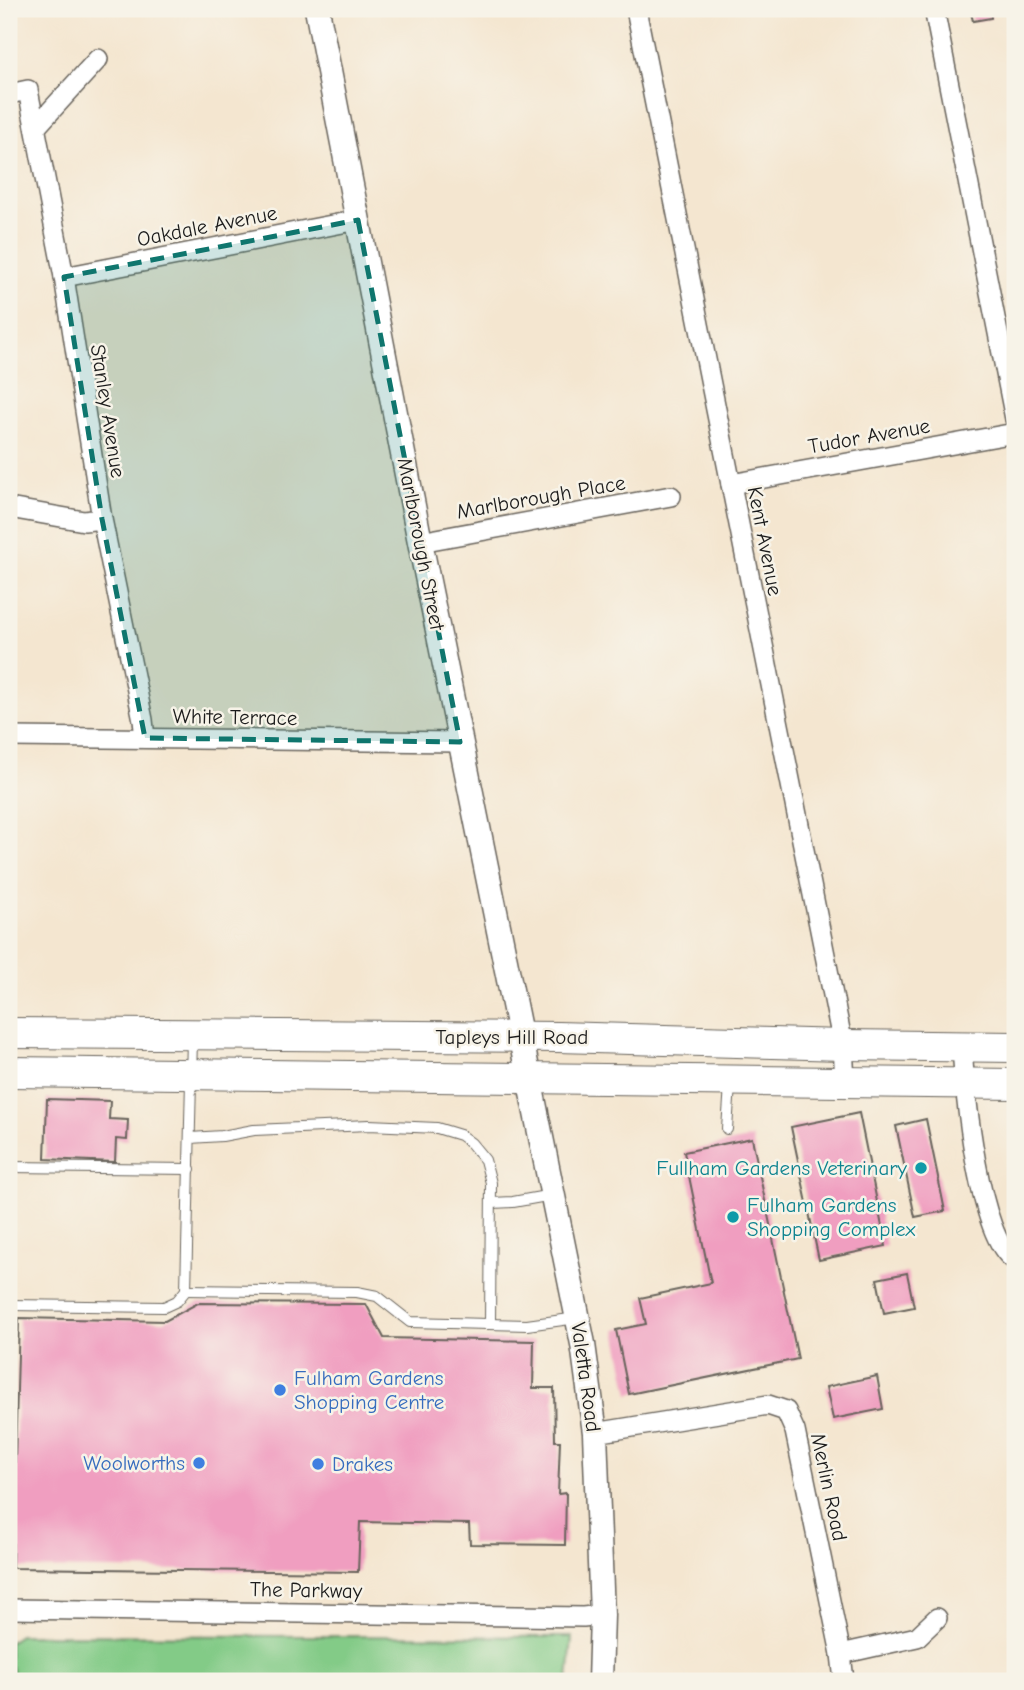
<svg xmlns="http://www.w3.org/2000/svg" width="1024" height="1690" viewBox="0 0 1024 1690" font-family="'Comic Neue',sans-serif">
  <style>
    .green { fill: #83cb87; stroke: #507452; stroke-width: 2 }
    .building { fill: #f09ec0 }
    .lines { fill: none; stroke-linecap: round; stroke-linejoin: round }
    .service-casing { stroke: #68635b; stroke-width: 12 }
    .minor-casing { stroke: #68635b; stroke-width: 22 }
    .tertiary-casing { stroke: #68635b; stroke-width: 27 }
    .primary-casing { stroke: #68635b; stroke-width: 32 }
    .service { stroke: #fff; stroke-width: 10 }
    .minor { stroke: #fff; stroke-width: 19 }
    .tertiary { stroke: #fff; stroke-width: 24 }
    .primary { stroke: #fff; stroke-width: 30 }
    .marked { fill: #0f766e; fill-opacity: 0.2; stroke: #0f766e; stroke-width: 5; stroke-dasharray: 14 9; stroke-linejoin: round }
    .culture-dot { fill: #0f9aa8; stroke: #f7f3e8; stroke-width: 2.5 }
    .shop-dot { fill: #3f7fe0; stroke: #f7f3e8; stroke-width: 2.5 }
    .labels { text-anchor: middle; stroke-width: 5; stroke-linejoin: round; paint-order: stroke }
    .street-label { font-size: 21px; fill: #1c1c1c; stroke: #f7f3e8 }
    .culture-label { font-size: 21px; fill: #0d838f; stroke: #f7f3e8; text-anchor: end }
    .shop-label { font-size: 21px; fill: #366cbe; stroke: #f7f3e8; text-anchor: start }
  </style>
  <rect width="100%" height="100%" fill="#f7f3e8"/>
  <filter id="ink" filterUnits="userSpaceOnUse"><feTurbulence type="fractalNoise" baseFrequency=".0143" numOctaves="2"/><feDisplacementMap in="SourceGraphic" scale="14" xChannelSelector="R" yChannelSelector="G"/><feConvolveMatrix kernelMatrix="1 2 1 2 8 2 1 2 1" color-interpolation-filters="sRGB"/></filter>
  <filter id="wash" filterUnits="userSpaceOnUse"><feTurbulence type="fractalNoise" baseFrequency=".00686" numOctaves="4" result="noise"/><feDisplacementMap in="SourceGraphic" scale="28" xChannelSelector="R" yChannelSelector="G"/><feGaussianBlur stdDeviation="1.57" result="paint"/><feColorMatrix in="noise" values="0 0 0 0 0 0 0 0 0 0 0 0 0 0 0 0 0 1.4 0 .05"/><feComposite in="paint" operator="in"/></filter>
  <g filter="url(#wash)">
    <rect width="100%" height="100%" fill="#f4e6d0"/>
    <!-- green -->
    <polygon class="green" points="19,1635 572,1637 568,1681 17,1681 9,1663 9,1642"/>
    <g id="blocks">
      <!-- building -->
      <g class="building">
        <polygon points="970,9 990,9 991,18 973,21"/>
        <polygon points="47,1099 110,1101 109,1119 128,1120 127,1140 116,1139 115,1162 45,1159"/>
        <polygon points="859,1113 886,1246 819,1260 791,1127"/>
        <polygon points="926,1119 945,1211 915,1217 896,1126"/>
        <polygon points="752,1138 798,1359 629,1394 616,1330 646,1324 640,1298 711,1283 684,1152"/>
        <polygon points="907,1273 914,1307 884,1313 877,1279"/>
        <polygon points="198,1303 366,1304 384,1338 534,1341 533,1388 554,1388 555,1441 560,1441 558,1494 566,1493 565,1545 470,1544 469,1524 360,1522 358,1572 12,1568 19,1318 165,1321"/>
        <polygon points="877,1376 883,1409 833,1419 826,1387"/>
      </g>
    </g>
  </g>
  <g filter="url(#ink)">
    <use href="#blocks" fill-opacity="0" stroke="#68635b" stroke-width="2"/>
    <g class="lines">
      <!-- service casing -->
      <g class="service-casing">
        <g id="service">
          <polyline points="727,1129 730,1085"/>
          <polyline points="190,1138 222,1136 254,1130 369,1125 437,1128 460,1135 471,1143 485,1160 491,1183 490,1324"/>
          <polyline points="9,1167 190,1169"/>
          <polyline points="492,1203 513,1202 552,1195"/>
          <polyline points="186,1290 357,1292 377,1296 410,1322 527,1325 577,1318"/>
          <polyline points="9,1305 164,1307 177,1301 186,1290 192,1038"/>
        </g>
      </g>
      <!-- minor casing -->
      <g class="minor-casing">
        <g id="minor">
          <polyline points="636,9 843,1045 845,1082"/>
          <polyline points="934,9 1015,419"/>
          <polyline points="9,94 28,90 64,277 102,519 143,720 145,738"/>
          <polyline points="36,127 98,59"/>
          <polyline points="64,277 358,220"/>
          <polyline points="731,484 1015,433"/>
          <polyline points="9,508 84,521 102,519"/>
          <polyline points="420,542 671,496"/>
          <polyline points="9,737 460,742"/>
          <path d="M962,1046c2,40 17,197 53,214"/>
          <polyline points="595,1433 768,1405 786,1411 795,1431 841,1654 844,1681"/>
          <polyline points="9,1609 583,1617 602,1615"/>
          <polyline points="841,1654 917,1637 937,1618"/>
        </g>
      </g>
      <!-- tertiary casing -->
      <g class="tertiary-casing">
        <polyline id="tertiary" points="317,9 420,542 583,1344 595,1433 602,1615 600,1681"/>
      </g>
      <!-- primary casing -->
      <g class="primary-casing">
        <g id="primary">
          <polyline points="9,1033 558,1037 843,1045 1015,1047"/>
          <polyline points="9,1072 1015,1084"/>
        </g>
      </g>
      <!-- service -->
      <use href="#service" class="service"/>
      <!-- minor -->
      <use href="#minor" class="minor"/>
      <!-- tertiary -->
      <use href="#tertiary" class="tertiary"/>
      <!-- primary -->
      <use href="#primary" class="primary"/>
    </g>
  </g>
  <!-- marked area -->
  <path class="marked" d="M358,220l102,522 -315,-4 -43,-219 -38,-242z"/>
  <!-- markers -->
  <g class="culture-dot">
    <circle cx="921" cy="1168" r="7"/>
    <circle cx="733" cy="1217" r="7"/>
  </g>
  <g class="shop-dot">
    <circle cx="280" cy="1390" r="7"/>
    <circle cx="199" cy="1463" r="7"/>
    <circle cx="318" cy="1464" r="7"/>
  </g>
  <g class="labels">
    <!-- street labels -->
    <g class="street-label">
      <text transform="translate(207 226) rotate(-11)" y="7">Oakdale Avenue</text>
      <text transform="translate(108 411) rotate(81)" y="7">Stanley Avenue</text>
      <text transform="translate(869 436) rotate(-10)" y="7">Tudor Avenue</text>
      <text transform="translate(541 497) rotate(-10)" y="7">Marlborough Place</text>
      <text transform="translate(765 541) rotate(79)" y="7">Kent Avenue</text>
      <text transform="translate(421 544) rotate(79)" y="7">Marlborough Street</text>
      <text transform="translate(235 717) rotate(1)" y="7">White Terrace</text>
      <text x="512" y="1044">Tapleys Hill Road</text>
      <text transform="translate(586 1377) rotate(82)" y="7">Valetta Road</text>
      <text transform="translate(829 1487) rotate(78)" y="7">Merlin Road</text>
      <text transform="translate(306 1590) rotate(1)" y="7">The Parkway</text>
    </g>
    <!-- culture labels -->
    <g class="culture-label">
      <text x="907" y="1175">Fullham Gardens Veterinary</text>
      <text x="747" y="1212" text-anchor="start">Fulham Gardens<tspan x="747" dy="24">Shopping Complex</tspan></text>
    </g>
    <!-- shop labels -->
    <g class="shop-label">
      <text x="294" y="1385">Fulham Gardens<tspan x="294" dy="24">Shopping Centre</tspan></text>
      <text x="185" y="1470" text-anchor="end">Woolworths</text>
      <text x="332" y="1471">Drakes</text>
    </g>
  </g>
  <!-- margin -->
  <rect width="1024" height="1690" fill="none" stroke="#f7f3e8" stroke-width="35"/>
</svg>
